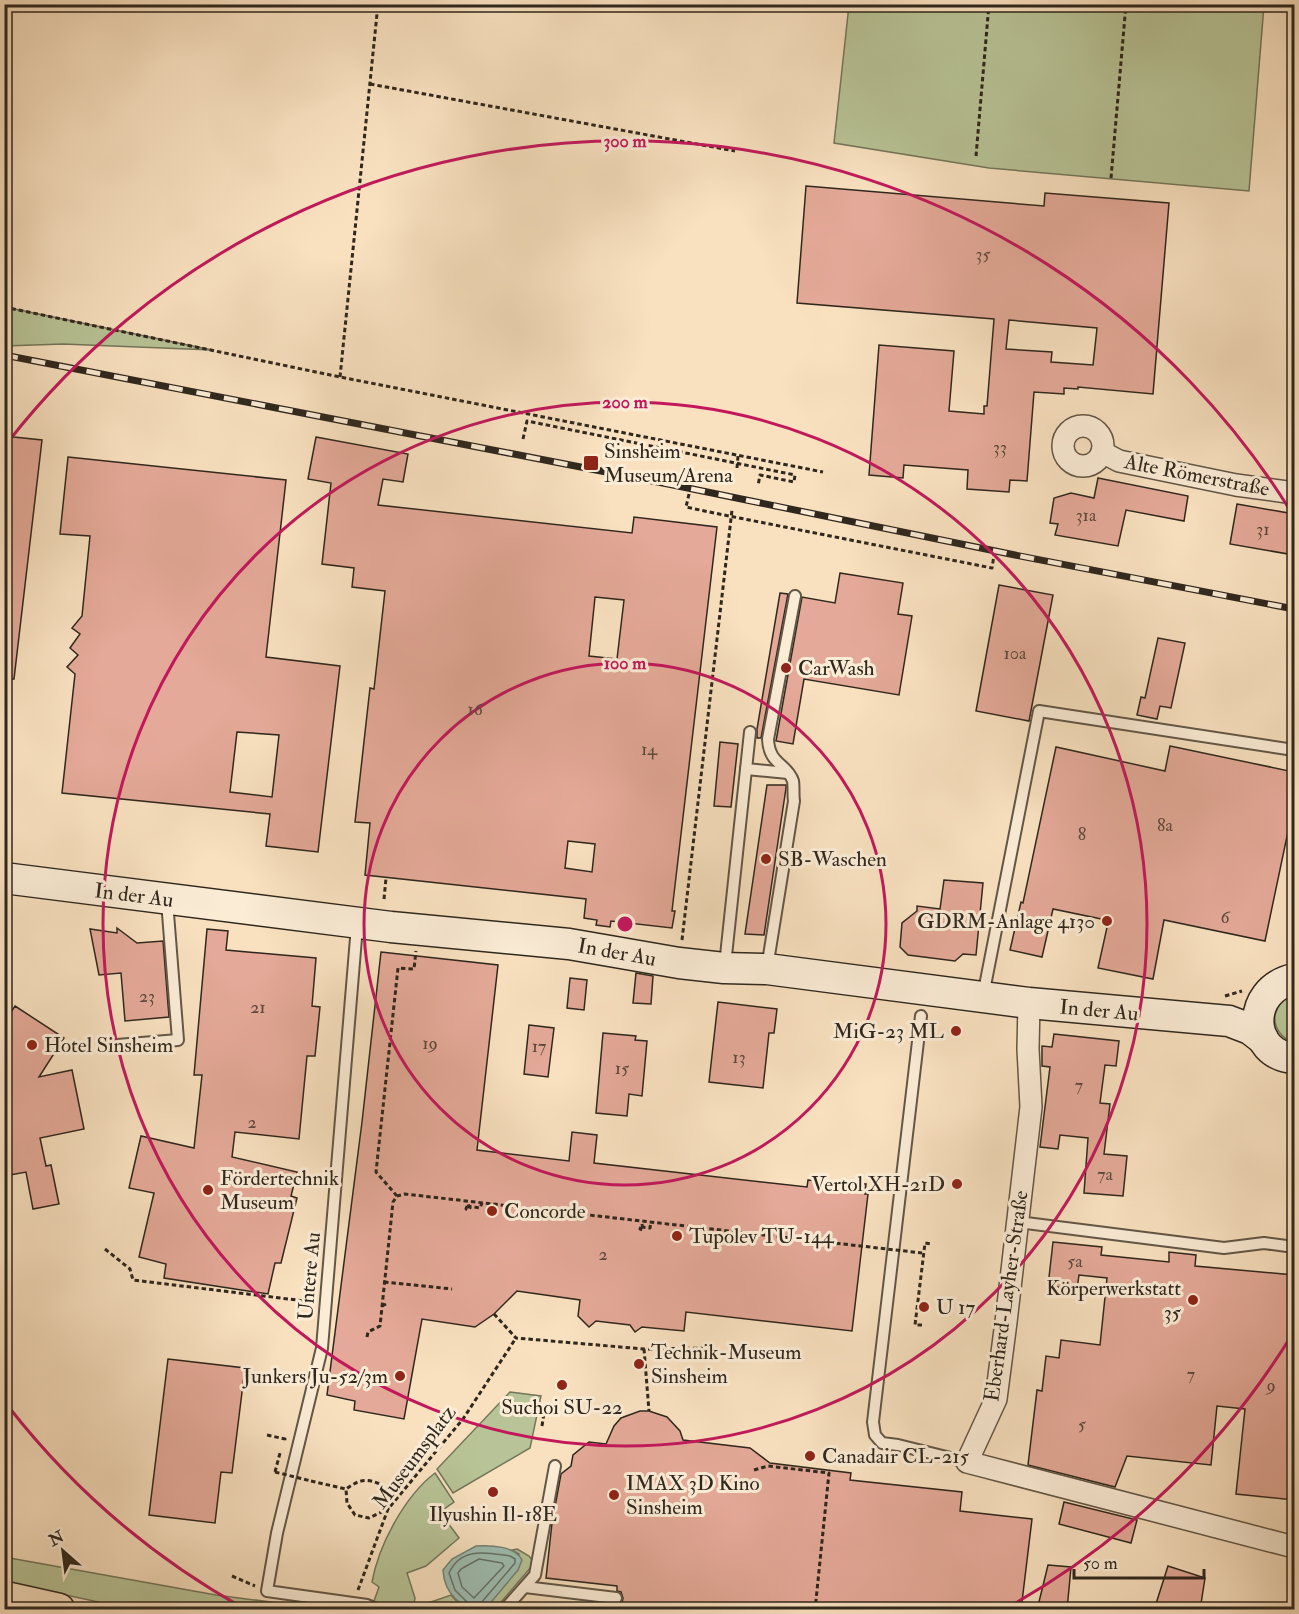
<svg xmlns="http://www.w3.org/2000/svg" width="1299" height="1614" viewBox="0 0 1299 1614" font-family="'IM FELL Double Pica',serif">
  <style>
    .green { fill: #b8c497; stroke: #74765a; stroke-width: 1.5 }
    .water { fill: #9ebeb2; stroke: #728276; stroke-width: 1.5 }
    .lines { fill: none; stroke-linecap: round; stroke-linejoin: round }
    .shore { stroke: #667268; stroke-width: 1.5 }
    .building { fill: #e4a998; stroke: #2f271d; stroke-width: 1.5; fill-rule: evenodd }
    .lane-casing { stroke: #625646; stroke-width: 14 }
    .street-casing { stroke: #625646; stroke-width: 24 }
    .secondary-casing { stroke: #2f271d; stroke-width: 33 }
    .highway-casing { stroke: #2f271d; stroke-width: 36 }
    .path { stroke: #2f271d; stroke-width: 3; stroke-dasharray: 4.5 3; stroke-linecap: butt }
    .lane { stroke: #fbecd6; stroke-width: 10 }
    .street { stroke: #fbecd6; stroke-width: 21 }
    .secondary { stroke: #fbecd6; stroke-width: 30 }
    .highway { stroke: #f9e1c0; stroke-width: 33 }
    .rail-casing { stroke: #2f271d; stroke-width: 7 }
    .rail { stroke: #fbecd6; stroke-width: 4.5; stroke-dasharray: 14; stroke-linecap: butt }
    .path-bridge { stroke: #2f271d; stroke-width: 3; stroke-dasharray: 4.5 3; stroke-linecap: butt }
    .ring { fill: none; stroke: #c2185b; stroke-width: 3 }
    .poi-dot { fill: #8f2418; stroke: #fbecd6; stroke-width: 2 }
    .labels { text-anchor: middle; stroke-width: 6; stroke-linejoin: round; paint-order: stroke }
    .number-label { font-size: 18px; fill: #5c483c }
    .poi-label { font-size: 21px; fill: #2f271d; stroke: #fbecd6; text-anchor: start }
    .street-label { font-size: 21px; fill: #2f271d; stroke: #fbecd6 }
    .centre { fill: #c2185b; stroke: #fbecd6; stroke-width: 3 }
    .ring-label { font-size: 18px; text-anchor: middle; font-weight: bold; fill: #c2185b; stroke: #fbecd6; stroke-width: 6; stroke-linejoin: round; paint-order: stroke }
  </style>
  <rect width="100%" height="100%" fill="#f9e1c0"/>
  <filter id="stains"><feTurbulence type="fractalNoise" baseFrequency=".00333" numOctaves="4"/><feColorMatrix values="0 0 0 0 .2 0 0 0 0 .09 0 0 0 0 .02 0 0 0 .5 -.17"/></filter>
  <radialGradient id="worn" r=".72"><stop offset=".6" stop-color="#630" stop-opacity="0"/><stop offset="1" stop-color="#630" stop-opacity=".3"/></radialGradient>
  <!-- green -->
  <g class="green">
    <polygon points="849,5 1264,5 1249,191 989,168 834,143"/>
    <polygon points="4,307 5,307 212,350 63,344 5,346"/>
    <path d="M1294,994v49c-26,-10 -25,-39 0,-49z"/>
    <polygon points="510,1392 541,1396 530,1448 453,1493 437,1469"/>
    <path d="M435,1473l19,29 -14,10 19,26 -33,28 -19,7 8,25 -2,11c-13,0 -27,0 -39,-8l5,-14 -7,-5c7,-38 33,-86 63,-109z"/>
    <polygon points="517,1549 529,1556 533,1561 532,1566 495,1609 481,1610 487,1607 519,1554 512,1550"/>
    <polygon points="4,1557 216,1595 325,1609 131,1609 5,1582"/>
    <polygon points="451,1595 458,1603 468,1609 425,1609 425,1604"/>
  </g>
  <!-- water -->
  <path class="water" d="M476,1546c15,-1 39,0 46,14l-4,10 -31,37c-25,7 -43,-15 -44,-37l9,-11z"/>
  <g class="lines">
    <!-- shore -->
    <g class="shore">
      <polygon points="479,1559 502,1563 504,1566 474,1598 462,1587 458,1573 461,1569"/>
      <path d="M470,1610l-1,-6 -14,-14 -6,-17c12,-27 39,-20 61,-17l5,3v4l-34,40 -1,7"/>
    </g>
  </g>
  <!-- building -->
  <g class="building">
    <path d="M806,186l238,20 1,-13 124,10 -16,191 -75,-7v2l-14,-1v6l-30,-2 -7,89 -17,-1 -1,12 -42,-3 1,-19 -64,-5 -1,13 -34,-3 10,-130 75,6 -5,60 35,3v-8h3l7,-87 -197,-16zM1009,320l88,8 -4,37 -42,-3 1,-10 -46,-3z"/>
    <polygon points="4,436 42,440 14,679 4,679"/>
    <path d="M316,437l92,17 -5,28 -20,-3 -5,26 254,28 2,-16 83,10 -45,384h3l-3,17 -61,-7 -1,6 -14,-2 1,-5 -13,-2 2,-19 -221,-24 5,-52 -15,-1 15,-134 4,1 11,-98 -33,-4 2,-19 -32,-4 9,-81 -23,-4zM595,597l29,3 -7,59 -28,-3zM568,841l27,3 -3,28 -27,-4z"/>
    <path d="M68,457l218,23 -20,177 74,9 -22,186 -52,-6 4,-32 -208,-21 13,-119 -8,-7 11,-12 -8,-7 10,-14 -8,-6 10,-12 8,-80 -30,-2zM237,732l42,3 -7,62 -42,-5z"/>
    <polygon points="1098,478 1188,496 1184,521 1126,510 1118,546 1055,535 1058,524 1050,523 1054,498 1071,493 1094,498"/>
    <polygon points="1237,504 1294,514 1294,555 1230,544"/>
    <polygon points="840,573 903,583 898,614 912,616 899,695 804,679 793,744 776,741 802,597 835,603"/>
    <polygon points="999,585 1053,595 1029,721 976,711"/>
    <polygon points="780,593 788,594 761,738 757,738 757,729"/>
    <polygon points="1158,638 1185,643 1171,708 1160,706 1157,719 1137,715 1141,697 1145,698"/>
    <polygon points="720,742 738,744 731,807 714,806"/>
    <polygon points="1170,746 1294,772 1294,803 1265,941 1164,920 1153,979 1098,968 1108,923 1106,920 1053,909 1042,957 1010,950 1021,902 1023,903 1056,747 1165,771"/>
    <polygon points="767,785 786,785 786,788 764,935 745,934"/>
    <polygon points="944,880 983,883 976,955 963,954 955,961 908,955 900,947 902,923 917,911 917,906 940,909"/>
    <polygon points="117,928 137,943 163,941 169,1017 125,1021 121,973 99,975 90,929 117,933"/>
    <polygon points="207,929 228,931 226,950 316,958 312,1006 320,1007 315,1056 307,1056 299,1139 235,1132 232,1157 297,1172 291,1196 297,1198 281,1263 275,1263 268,1294 164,1278 166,1264 139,1257 154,1193 129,1188 141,1136 194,1148 202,1075 194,1075"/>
    <polygon points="381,952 498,965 477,1150 569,1161 572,1132 597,1135 594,1163 807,1187 808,1180 866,1184 865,1194 868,1194 852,1331 686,1312 684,1331 642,1327 635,1332 630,1325 596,1321 589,1327 578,1316 580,1300 517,1291 494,1314 475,1327 422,1319 404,1419 354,1410 355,1401 327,1395 362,1122"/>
    <polygon points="636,973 653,976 651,1004 633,1003"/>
    <polygon points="570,978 587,980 584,1010 567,1008"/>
    <polygon points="718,1002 777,1009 774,1033 769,1033 763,1088 709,1082"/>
    <polygon points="15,1006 64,1038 39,1077 72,1070 84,1129 40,1138 46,1166 51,1165 59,1204 33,1209 26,1172 4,1176 4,1023"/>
    <polygon points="529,1025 554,1028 548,1077 524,1074"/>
    <polygon points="603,1033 636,1036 635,1040 647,1041 642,1096 629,1094 627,1116 596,1113"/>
    <polygon points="1054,1034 1119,1041 1116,1066 1105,1065 1100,1103 1110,1104 1104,1154 1127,1156 1123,1196 1084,1193 1088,1138 1060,1135 1058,1149 1040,1147 1050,1067 1042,1066 1042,1046 1052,1047"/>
    <polygon points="1053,1242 1102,1247 1101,1255 1169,1262 1169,1252 1196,1255 1195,1266 1294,1275 1294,1500 1236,1494 1245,1409 1217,1406 1211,1465 1127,1456 1115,1487 1028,1465 1037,1390 1042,1391 1046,1356 1059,1358 1061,1340 1100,1345 1107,1278 1079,1275 1077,1289 1048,1286"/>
    <polygon points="168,1359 245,1368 232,1473 221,1472 215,1523 149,1515"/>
    <polygon points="640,1411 649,1411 667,1417 680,1431 683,1440 750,1448 770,1463 851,1473 850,1480 962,1492 960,1511 1032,1519 1021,1610 614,1610 615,1605 622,1603 623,1598 621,1592 617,1591 617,1586 546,1578 552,1523 561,1474 571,1466 573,1455 589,1442 606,1444 614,1426 621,1418"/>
    <polygon points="1064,1502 1137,1520 1131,1543 1059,1524"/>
    <polygon points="1048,1565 1071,1567 1067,1610 1037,1610"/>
    <polygon points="1168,1566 1205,1578 1200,1610 1154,1610"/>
  </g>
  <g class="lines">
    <!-- lane casing -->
    <g class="lane-casing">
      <g id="lane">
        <polyline points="746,769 788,773"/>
        <polyline points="357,926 322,1348 277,1533 267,1591 367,1605 379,1610"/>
        <polyline points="725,965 750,732"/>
        <path d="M767,968l27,-167c-1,-6 0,-14 -1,-20 -6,-18 -24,-16 -25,-42l27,-143"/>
        <polyline points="983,996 1039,711 1294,750"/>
        <polyline points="921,1016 873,1422 875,1435 882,1443 898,1445 967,1462"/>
        <polyline points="105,1046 178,1040 167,901"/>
        <polyline points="1018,1222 1224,1248 1264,1243 1294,1247"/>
        <polyline points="525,1587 616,1598"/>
        <polyline points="504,1610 535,1575 555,1466"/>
      </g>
    </g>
    <!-- street casing -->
    <g class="street-casing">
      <g id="street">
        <circle cx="1083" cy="446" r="20"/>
        <polyline points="1102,452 1119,461 1236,485 1294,493"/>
        <polyline points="1029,1003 1028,1049 1031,1107 1006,1322 996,1399 967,1462 1294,1547"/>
      </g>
    </g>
    <!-- secondary casing -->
    <g class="secondary-casing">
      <g id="secondary">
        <polyline points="4,878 391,927 569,944 679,963 724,968 767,969 1029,1003 1229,1021 1250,1029 1263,1039"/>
        <path d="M1294,979c-49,11 -46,76 0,79"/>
      </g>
    </g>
    <!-- highway casing -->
    <g class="highway-casing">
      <polyline id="highway" points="4,1598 58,1610"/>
    </g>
    <!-- path -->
    <g class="path">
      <polyline points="370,84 735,151"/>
      <polyline points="976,156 989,4"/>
      <polyline points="1111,178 1126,4"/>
      <polyline points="4,307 340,377 823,472"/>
      <polyline points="340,377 378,4"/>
      <polyline points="523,439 527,421 795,475 794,482 760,475 758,486"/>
      <polyline points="737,468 738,456"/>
      <polyline points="689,494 686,507 714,513 992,568 994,555"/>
      <polyline points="384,899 386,878"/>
      <polyline points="682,940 732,510"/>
      <polyline points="1225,996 1242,991"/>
      <polyline points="397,1196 376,1172 398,968 414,969 416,951"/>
      <polyline points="467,1206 466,1209 468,1210 470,1208 468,1204"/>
      <polyline points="641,1227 640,1229 643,1230 642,1224"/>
      <polyline points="105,1249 130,1269 133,1280 313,1302"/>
      <polyline points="384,1282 452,1289"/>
      <polyline points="382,1306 388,1303"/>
      <polyline points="494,1314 516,1338 644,1349 714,1348"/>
      <polyline points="922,1325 915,1325 925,1243 931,1244"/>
      <polyline points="644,1349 649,1411"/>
      <polyline points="542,1426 544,1413"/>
      <polyline points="267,1435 285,1439 284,1441"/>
      <polyline points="754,1470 768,1466 829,1473 815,1610"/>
      <polyline points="275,1472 280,1453"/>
      <path d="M311,1481l35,8 1,14 8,12 14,3 19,-9 -6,-24c-15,-7 -22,-6 -36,4"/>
      <polyline points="232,1576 255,1586"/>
      <polyline points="358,1590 388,1509 463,1419 516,1338"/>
    </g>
    <!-- lane -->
    <use href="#lane" class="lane"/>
    <!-- street -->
    <use href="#street" class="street"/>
    <!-- secondary -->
    <use href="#secondary" class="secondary"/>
    <!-- highway -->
    <use href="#highway" class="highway"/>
    <!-- rail casing -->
    <g class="rail-casing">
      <polyline id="rail" points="4,355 673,485 1015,555 1294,609"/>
    </g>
    <!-- rail -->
    <use href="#rail" class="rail"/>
    <!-- path-bridge -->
    <g class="path-bridge">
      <polyline points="467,1206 480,1208 482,1203"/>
      <polyline points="641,1227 650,1228 651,1222"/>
      <polyline points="367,1337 368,1332 380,1326 393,1202 397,1196 405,1194 922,1253"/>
      <polyline points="275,1472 311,1481"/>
    </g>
  </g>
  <!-- distance rings -->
  <g class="ring">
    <circle cx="625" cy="924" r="261"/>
    <circle cx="625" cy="924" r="522"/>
    <path d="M1293 1333A783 783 0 0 1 1005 1609M245 1609A783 783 0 0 1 8 1406M8 442A783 783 0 0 1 1293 515"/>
  </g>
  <!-- markers -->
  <g class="poi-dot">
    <rect x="583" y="455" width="16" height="16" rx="3"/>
    <circle cx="786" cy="668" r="6"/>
    <circle cx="766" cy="859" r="6"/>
    <circle cx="1107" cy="921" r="6"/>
    <circle cx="956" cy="1031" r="6"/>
    <circle cx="32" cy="1045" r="6"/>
    <circle cx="957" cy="1184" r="6"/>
    <circle cx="208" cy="1190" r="6"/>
    <circle cx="492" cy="1211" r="6"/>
    <circle cx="677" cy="1236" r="6"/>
    <circle cx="1193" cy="1300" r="6"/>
    <circle cx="924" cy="1307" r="6"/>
    <circle cx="639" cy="1364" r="6"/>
    <circle cx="400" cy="1376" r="6"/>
    <circle cx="562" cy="1385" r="6"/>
    <circle cx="810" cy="1456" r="6"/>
    <circle cx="493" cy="1492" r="6"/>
    <circle cx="614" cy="1495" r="6"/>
  </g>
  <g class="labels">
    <!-- number labels -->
    <g class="number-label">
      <text x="983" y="260">35</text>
      <text x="1000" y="453">33</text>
      <text x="1086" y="521">31a</text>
      <text x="1263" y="535">31</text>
      <text x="1015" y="659">10a</text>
      <text x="475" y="715">16</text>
      <text x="649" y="755">14</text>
      <text x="1165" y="831">8a</text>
      <text x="1082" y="840">8</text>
      <text x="1225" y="923">6</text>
      <text x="147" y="1002">23</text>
      <text x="258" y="1013">21</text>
      <text x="430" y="1049">19</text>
      <text x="539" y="1052">17</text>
      <text x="739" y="1063">13</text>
      <text x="622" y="1074">15</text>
      <text x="1079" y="1091">7</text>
      <text x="252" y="1128">2</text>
      <text x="1105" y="1180">7a</text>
      <text x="603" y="1260">2</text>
      <text x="1075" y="1267">5a</text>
      <text x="1191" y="1380">7</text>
      <text x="1271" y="1391">9</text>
      <text x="1082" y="1430">5</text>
    </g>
    <!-- poi labels -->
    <g class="poi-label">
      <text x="604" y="458">Sinsheim<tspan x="604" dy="24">Museum/Arena</tspan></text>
      <text x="798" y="675">CarWash</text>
      <text x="778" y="866">SB-Waschen</text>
      <text x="1095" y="928" text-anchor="end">GDRM-Anlage 4130</text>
      <text x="944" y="1038" text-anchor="end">MiG-23 ML</text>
      <text x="44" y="1052">Hotel Sinsheim</text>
      <text x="220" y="1185">Fördertechnik<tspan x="220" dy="24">Museum</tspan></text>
      <text x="945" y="1191" text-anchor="end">Vertol XH-21D</text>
      <text x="504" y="1218">Concorde</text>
      <text x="689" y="1243">Tupolev TU-144</text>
      <text x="1181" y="1295" text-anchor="end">Körperwerkstatt<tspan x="1181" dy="24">35</tspan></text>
      <text x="936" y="1314">U 17</text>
      <text x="651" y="1359">Technik-Museum<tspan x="651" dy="24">Sinsheim</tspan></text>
      <text x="388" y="1383" text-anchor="end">Junkers Ju-52/3m</text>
      <text x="562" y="1414" text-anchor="middle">Suchoi SU-22</text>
      <text x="822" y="1463">Canadair CL-215</text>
      <text x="626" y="1490">IMAX 3D Kino<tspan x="626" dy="24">Sinsheim</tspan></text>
      <text x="493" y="1521" text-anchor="middle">Ilyushin Il-18E</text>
    </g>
    <!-- street labels -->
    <g class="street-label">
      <text transform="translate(1197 475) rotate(11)" y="7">Alte Römerstraße</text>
      <text transform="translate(134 895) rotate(7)" y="7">In der Au</text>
      <text transform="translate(617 952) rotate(10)" y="7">In der Au</text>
      <text transform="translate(1099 1010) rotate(5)" y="7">In der Au</text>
      <text transform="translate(309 1276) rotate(-85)" y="7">Untere Au</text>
      <text transform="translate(1006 1296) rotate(-82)" y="7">Eberhard-Layher-Straße</text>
      <text transform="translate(414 1457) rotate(-53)" y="7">Museumsplatz</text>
    </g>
  </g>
  <circle cx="625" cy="924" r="9" class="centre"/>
  <g class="ring-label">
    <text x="625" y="147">300 m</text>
    <text x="625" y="408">200 m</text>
    <text x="625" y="669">100 m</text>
  </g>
  <!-- margin -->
  <rect width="1299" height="1614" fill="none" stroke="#f9e1c0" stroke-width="24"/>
  <rect x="6" y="6" width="1287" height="1602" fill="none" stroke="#2f271d" stroke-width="3"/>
  <rect x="12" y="12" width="1275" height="1590" fill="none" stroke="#2f271d" stroke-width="1.5"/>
  <!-- north arrow -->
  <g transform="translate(63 1551) rotate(332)" stroke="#fbecd6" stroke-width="4.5" paint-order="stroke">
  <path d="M0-4.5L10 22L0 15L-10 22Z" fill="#2f271d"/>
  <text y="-9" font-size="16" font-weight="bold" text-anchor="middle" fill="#2f271d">N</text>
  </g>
  <!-- scale -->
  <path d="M1074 1569v9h130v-9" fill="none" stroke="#2f271d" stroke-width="3"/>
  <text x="1083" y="1569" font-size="18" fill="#2f271d" stroke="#fbecd6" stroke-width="4.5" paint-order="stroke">50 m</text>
  <rect width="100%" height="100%" filter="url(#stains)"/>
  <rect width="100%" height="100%" fill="url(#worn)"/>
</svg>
